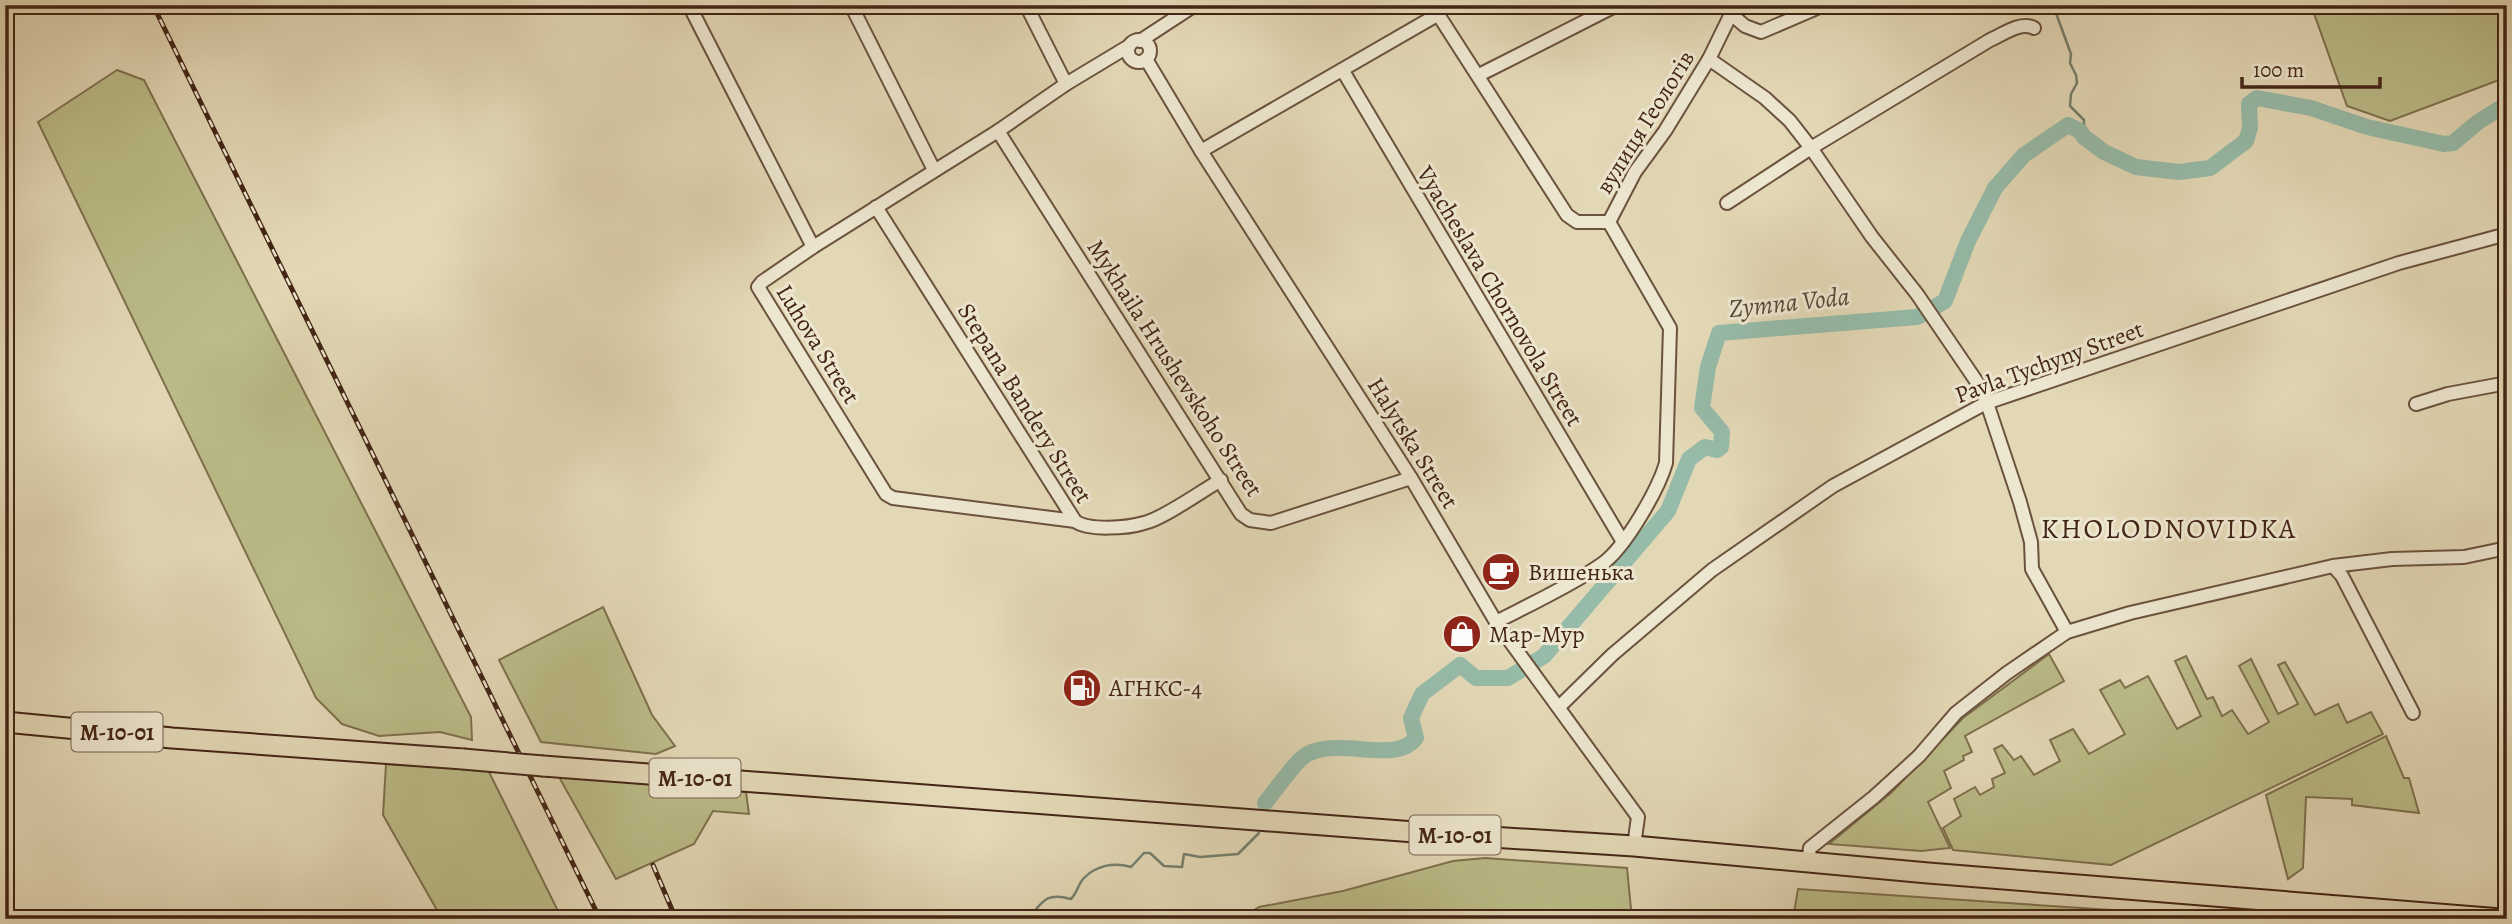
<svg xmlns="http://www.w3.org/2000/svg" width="2512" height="924" viewBox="0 0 2512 924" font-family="Alegreya,serif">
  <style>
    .green { fill: #bbbc88; stroke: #7f704e; stroke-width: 2 }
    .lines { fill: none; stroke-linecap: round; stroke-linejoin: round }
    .stream { stroke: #757f6d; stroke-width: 2.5 }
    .river { stroke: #96bba8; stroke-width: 16 }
    .minor-casing { stroke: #6b523d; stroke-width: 16 }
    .highway-casing { stroke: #432515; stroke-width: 23 }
    .minor { stroke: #ede6d0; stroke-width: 12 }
    .highway { stroke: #e3d8b6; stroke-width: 19 }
    .rail-casing { stroke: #432515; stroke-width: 5 }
    .rail { stroke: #ede6d0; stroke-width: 2.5; stroke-dasharray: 8; stroke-linecap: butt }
    .highway-bridge-casing { stroke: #432515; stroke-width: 23; stroke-linecap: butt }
    .highway-bridge { stroke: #e3d8b6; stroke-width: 19 }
    .labels { text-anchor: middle; stroke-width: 6; stroke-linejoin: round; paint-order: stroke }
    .shield { fill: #ede6d0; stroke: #765f4d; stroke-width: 2 }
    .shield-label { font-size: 23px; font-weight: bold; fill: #432515 }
    .street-label { font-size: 24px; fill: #432515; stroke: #ede6d0 }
    .poi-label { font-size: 24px; fill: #432515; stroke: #ede6d0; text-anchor: start }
    .water-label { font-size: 26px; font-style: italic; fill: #584a3a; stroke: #ede6d0 }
    .quarter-label { font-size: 28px; letter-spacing: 2px; fill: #432515; stroke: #ede6d0 }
  </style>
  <rect width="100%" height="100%" fill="#e3d8b6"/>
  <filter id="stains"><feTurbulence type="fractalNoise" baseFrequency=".00286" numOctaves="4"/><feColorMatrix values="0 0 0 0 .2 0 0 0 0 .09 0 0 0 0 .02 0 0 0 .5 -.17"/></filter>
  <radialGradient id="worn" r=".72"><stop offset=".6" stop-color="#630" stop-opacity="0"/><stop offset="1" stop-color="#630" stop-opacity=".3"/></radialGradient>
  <!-- green -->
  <g class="green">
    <polygon points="2311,5 2507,5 2507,77 2390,121 2347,106"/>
    <polygon points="117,70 144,80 471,717 472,740 440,732 379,736 342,724 316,698 38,122"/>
    <polygon points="603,607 652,715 675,746 656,754 541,742 499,660"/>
    <polygon points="2049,654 2064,681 1965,736 1972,752 1963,756 1964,760 1944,771 1951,788 1928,802 1950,848 1921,851 1829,844 1892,792 1963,718"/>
    <polygon points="2186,656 2207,699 2213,697 2222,716 2232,710 2248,734 2269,722 2239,666 2251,659 2278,714 2298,704 2278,665 2285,662 2315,715 2338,704 2347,723 2371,712 2383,734 2111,865 1953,850 1943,828 1961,816 1954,799 1975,787 1980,795 1994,787 1992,779 2005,773 1994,749 2002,745 2014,760 2021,756 2034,775 2060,761 2050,740 2073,729 2089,754 2125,734 2100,690 2120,680 2125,688 2148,676 2177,729 2201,716 2175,661"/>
    <polygon points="2386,736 2404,778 2409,778 2419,813 2352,805 2352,799 2306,797 2303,868 2288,879 2266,795"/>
    <polygon points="386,764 488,770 562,919 442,919 383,815"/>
    <polygon points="559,777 746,792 749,814 713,811 694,844 616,879"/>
    <polygon points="1485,858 1627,868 1632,919 1240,919 1259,907 1343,891 1453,861"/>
    <polygon points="1798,889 2247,919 1793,919"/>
  </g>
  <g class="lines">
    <!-- stream -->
    <g class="stream">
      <polyline points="2053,5 2071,54 2070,63 2076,75 2077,83 2071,94 2070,106 2084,120 2084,137"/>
      <path d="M1028,919c15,-18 18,-27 43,-20 6,-6 7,-14 12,-20 13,-14 31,-17 48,-12l13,-14h6l14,13 18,1 2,-13 16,3 38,-3 21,-21"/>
    </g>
    <!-- river -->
    <g class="river">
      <polyline points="1933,308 1945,301 1968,241 1995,188 2024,155 2068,125 2080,131 2084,137 2104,152 2136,167 2179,172 2210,168 2246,141 2250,128 2249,104 2257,98 2311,108 2367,127 2444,144 2453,143 2478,122 2507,104"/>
      <path d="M1265,803c9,-11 29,-39 38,-46 31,-23 93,9 113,-19l-5,-20 11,-24 38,-29 16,13h32l36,-22 124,-145 21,-52 16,-12 12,3 4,-3 1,-15 -20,-24 6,-41 11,-34 198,-16 6,-3"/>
    </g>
    <!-- minor casing -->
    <g class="minor-casing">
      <g id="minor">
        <polyline points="689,5 813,247"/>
        <polyline points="851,5 934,170"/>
        <polyline points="1026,5 1066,84"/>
        <polyline points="1432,5 1567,215 1577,222 1609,222"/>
        <polyline points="1731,14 1745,26 1761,32 1824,5"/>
        <circle cx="1139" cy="51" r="11"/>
        <polyline points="1140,41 1195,5"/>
        <polyline points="1146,59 1201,151 1411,478 1496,622 1638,817 1634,846"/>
        <polyline points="1709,59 1765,98 1790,121 1811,148 1872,237 1917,294 1983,391 2020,502 2031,542 2032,569 2067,632"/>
        <polyline points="1343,71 1623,542"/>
        <polyline points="1479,75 1617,5"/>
        <polyline points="998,131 1241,514 1250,520 1271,523 1411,478"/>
        <polyline points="1201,151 1437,15"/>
        <path d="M1727,203l84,-55 179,-108c14,-6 30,-19 44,-12"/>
        <path d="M876,207l199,314c13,10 53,7 69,2 19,-4 59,-33 77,-43"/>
        <polyline points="1609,222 1635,172 1665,131 1709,59 1731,14 1732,5"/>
        <polyline points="2416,404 2448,394 2507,383"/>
        <polyline points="1075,521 893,498 886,494 758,287 762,282 813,247 998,131 1066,84 1129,46"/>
        <polyline points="2333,566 2342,576 2413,713"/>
        <path d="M1496,622c33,-17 76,-37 106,-58 23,-16 56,-74 64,-101l4,-135 -61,-106"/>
        <polyline points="1559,707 1612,655 1712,570 1833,486 1986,403 2399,263 2507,234"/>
        <polyline points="1808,862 1810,848 1874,797 1919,756 1956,713 2007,673 2067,632 2130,613 2333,566 2392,559 2464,557 2507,548"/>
      </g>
    </g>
    <!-- highway casing -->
    <g class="highway-casing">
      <g id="highway">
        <polyline points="5,722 172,738 463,759"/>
        <polyline points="543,766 1428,833 1634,846 1928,873 2501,919"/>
      </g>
    </g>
    <!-- minor -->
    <use href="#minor" class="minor"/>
    <!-- highway -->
    <use href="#highway" class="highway"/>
    <!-- rail casing -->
    <g class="rail-casing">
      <g id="rail">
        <polyline points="153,5 600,919"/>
        <polyline points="653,865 676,919"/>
      </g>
    </g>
    <!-- rail -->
    <use href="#rail" class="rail"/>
    <!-- highway-bridge casing -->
    <g class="highway-bridge-casing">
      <polyline id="highway-bridge" points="463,759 543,766"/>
    </g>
    <!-- highway-bridge -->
    <use href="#highway-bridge" class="highway-bridge"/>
  </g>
  <!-- icons -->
  <defs>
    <g id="cafe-disc" transform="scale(2.0125)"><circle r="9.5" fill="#8f2418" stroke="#ede6d0"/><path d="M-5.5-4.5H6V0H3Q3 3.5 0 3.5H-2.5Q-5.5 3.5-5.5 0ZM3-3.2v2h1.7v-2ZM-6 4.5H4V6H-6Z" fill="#fff"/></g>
    <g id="shop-disc" transform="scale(2.0125)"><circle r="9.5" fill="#8f2418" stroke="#ede6d0"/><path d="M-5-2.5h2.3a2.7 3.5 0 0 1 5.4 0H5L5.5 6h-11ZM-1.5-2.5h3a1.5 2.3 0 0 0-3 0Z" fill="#fff"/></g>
    <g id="fuel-disc" transform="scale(2.0125)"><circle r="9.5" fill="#8f2418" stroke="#ede6d0"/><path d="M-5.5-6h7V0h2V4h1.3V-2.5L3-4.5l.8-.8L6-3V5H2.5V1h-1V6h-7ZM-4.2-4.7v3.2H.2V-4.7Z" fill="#fff"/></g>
  </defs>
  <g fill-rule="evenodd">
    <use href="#cafe-disc" x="1501" y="572"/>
    <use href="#shop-disc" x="1462" y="634"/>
    <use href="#fuel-disc" x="1082" y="688"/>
  </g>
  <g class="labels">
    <!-- shield labels -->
    <g class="shield">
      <rect x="71.5" y="712.5" width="91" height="39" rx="5"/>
      <rect x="649.5" y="758.5" width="91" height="39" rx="5"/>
      <rect x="1409.5" y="815.5" width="91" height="39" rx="5"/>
    </g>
    <g class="shield-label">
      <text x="117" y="740">М-10-01</text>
      <text x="695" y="786">М-10-01</text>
      <text x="1455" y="843">М-10-01</text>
    </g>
    <!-- street labels -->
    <g class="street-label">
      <text transform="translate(1645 122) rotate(-58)" y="8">вулиця Геологів</text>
      <text transform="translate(1500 296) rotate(59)" y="8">Vyacheslava Chornovola Street</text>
      <text transform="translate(818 344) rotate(58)" y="8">Luhova Street</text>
      <text transform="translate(2049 362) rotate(-20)" y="8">Pavla Tychyny Street</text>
      <text transform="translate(1175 368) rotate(57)" y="8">Mykhaila Hrushevskoho Street</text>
      <text transform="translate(1025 403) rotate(58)" y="8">Stepana Bandery Street</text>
      <text transform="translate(1413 443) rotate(58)" y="8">Halytska Street</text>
    </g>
    <!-- poi labels -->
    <g class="poi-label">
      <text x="1528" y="580">Вишенька</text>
      <text x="1489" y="642">Мар-Мур</text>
      <text x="1109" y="696">АГНКС-4</text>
    </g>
    <!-- water labels -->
    <g class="water-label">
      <text transform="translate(1789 302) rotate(-6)" y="9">Zymna Voda</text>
    </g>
    <!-- quarter labels -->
    <g class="quarter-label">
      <text x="2169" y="538">KHOLODNOVIDKA</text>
    </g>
  </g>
  <!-- margin -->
  <rect width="2512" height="924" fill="none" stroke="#e3d8b6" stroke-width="28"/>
  <rect x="7" y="7" width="2498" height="910" fill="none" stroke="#432515" stroke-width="3.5"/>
  <rect x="14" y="14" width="2484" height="896" fill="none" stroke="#432515" stroke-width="2"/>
  <!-- scale -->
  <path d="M2242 77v10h138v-10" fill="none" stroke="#432515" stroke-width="3.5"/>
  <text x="2253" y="77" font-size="21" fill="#432515" stroke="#ede6d0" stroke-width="5" paint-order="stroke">100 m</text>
  <rect width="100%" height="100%" filter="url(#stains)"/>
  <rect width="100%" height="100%" fill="url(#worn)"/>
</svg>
